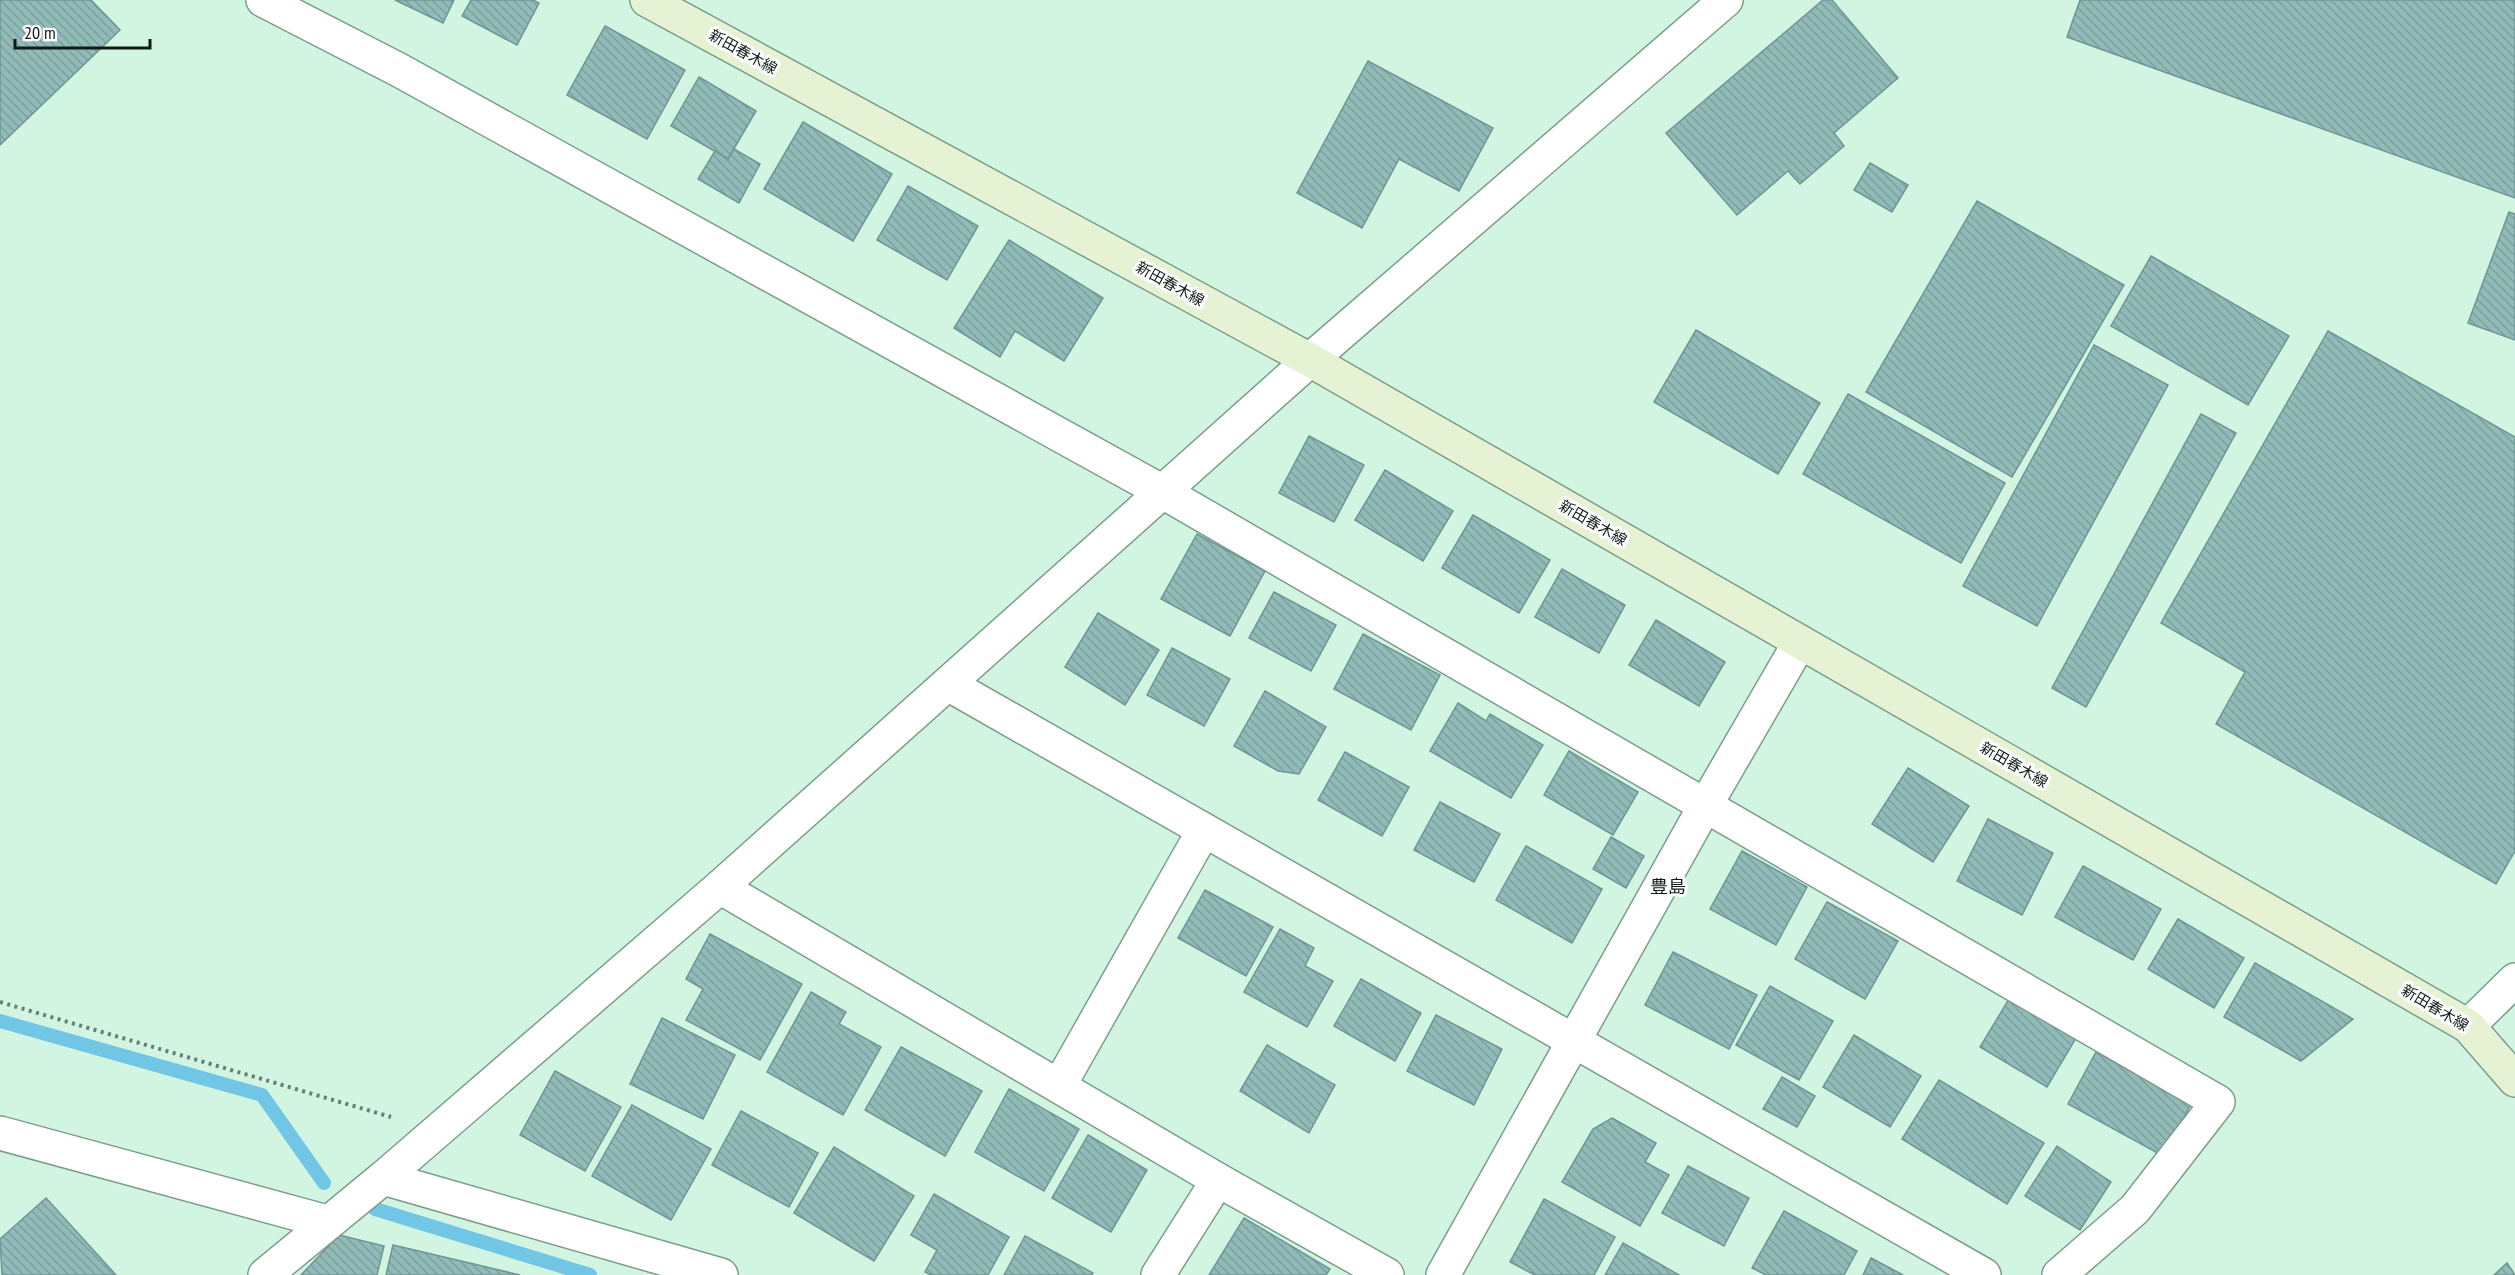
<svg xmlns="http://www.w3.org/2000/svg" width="2515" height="1275" viewBox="0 0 2515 1275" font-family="'PT Sans Narrow','Noto Sans JP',sans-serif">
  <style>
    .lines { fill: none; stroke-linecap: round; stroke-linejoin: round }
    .stream { stroke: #71c6e6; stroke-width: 14 }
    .building { fill: url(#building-back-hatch); stroke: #6d9694; stroke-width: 1.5 }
    .minor-casing { stroke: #7c9d8a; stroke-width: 36 }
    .tertiary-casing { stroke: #7c9d8a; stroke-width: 36 }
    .secondary-casing { stroke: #7c9d8a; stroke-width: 36 }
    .path { stroke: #687e71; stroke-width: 4; stroke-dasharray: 3 4.5; stroke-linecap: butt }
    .minor { stroke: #fff; stroke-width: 33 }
    .tertiary { stroke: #fff; stroke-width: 33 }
    .secondary { stroke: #e6f2d4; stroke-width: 33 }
    .labels { text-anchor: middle; stroke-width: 6; stroke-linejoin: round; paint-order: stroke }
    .street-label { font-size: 15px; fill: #0f1b14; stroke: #fff }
    .quarter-label { font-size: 18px; fill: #0f1b14; stroke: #fff }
  </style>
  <defs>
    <pattern id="building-back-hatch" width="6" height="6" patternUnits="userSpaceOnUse" patternTransform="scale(1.5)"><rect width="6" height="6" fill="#91bbb8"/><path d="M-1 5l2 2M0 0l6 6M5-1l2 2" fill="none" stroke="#7ca09d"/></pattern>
  </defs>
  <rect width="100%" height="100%" fill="#d2f5e1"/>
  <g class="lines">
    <!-- stream -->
    <g class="stream">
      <polyline points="0,1021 262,1095 324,1183"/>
      <polyline points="375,1209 590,1275"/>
    </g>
  </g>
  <!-- building -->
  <g class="building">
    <polygon points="0,0 91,0 120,30 0,145"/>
    <polygon points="395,0 454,0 443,23"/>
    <polygon points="471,0 533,0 539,3 517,45 462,16"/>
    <polygon points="1823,0 1832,0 1898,78 1834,133 1844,146 1800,184 1788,171 1737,215 1666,133"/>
    <polygon points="2080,0 2515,0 2515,198 2067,37"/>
    <polygon points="605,26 685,70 647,139 567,95"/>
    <polygon points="1368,61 1493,128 1459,191 1399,159 1362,228 1297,193"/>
    <polygon points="699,77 756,111 728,159 671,126"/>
    <polygon points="803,122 892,174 853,241 764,189"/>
    <polygon points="734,149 760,164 739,203 698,179 715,151 728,159"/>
    <polygon points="1870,163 1908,185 1892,212 1854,190"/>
    <polygon points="908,186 978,226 947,280 877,240"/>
    <polygon points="1977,201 2124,285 2012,477 1866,392"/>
    <polygon points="2509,212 2515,214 2515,340 2468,323"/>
    <polygon points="1009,240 1103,298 1064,361 1015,331 1000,357 954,328"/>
    <polygon points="2151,256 2289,336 2248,405 2111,326"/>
    <polygon points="1696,330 1820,403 1778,474 1654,402"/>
    <polygon points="2328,331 2515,437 2515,851 2496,884 2216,724 2245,672 2161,623"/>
    <polygon points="2094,345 2168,385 2037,626 1963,586"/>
    <polygon points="1848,394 2005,483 1961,563 1803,474"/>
    <polygon points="2201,414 2236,433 2086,707 2052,688"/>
    <polygon points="1309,436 1364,465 1334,522 1279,493"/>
    <polygon points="1385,470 1453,511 1423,561 1355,520"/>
    <polygon points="1473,515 1550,560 1519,613 1442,568"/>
    <polygon points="1197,534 1265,571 1230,636 1161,599"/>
    <polygon points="1562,569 1625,605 1599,653 1535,617"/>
    <polygon points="1274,592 1336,625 1311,671 1249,638"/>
    <polygon points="1098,613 1159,650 1125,705 1065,667"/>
    <polygon points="1656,620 1725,662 1699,706 1629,665"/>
    <polygon points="1363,634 1440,675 1411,730 1334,689"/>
    <polygon points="1172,648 1230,679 1204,726 1147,695"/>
    <polygon points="1265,691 1326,727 1299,774 1278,771 1234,746"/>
    <polygon points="1458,703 1486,721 1490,714 1543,745 1511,798 1430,751"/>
    <polygon points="1569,751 1638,792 1613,835 1544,795"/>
    <polygon points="1345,752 1409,787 1382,836 1318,800"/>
    <polygon points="1908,768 1969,806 1933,862 1872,824"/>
    <polygon points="1440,802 1500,834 1474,882 1414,850"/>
    <polygon points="1988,819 2053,853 2022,915 1957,881"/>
    <polygon points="1611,837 1644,856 1626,888 1593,869"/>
    <polygon points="1526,846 1602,889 1572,943 1496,900"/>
    <polygon points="1742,851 1807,887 1776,945 1710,909"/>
    <polygon points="2083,866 2161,909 2133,960 2055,917"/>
    <polygon points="1205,890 1273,927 1246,976 1178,938"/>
    <polygon points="1827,902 1898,941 1865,999 1795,959"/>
    <polygon points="2178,919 2244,958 2214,1008 2148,969"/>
    <polygon points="1280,929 1314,948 1305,966 1333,981 1307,1027 1244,992"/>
    <polygon points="710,934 802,984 760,1060 686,1020 703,989 686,979"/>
    <polygon points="1673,952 1757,995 1729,1049 1645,1005"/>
    <polygon points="2255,963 2353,1019 2301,1061 2224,1017"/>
    <polygon points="1361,979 1421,1013 1395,1061 1334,1026"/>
    <polygon points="1770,986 1833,1021 1799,1080 1736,1045"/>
    <polygon points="811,992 846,1012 839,1024 881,1047 843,1115 767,1072"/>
    <polygon points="2009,999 2076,1038 2047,1087 1980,1047"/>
    <polygon points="1436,1015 1502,1049 1474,1105 1407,1071"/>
    <polygon points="662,1018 735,1055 703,1119 630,1084"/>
    <polygon points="1854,1035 1921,1076 1890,1127 1823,1087"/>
    <polygon points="1267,1045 1335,1085 1309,1133 1240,1091"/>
    <polygon points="901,1047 982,1091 945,1156 865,1110"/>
    <polygon points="2096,1052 2191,1104 2163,1156 2068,1104"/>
    <polygon points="555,1071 621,1107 585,1171 520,1135"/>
    <polygon points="1782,1077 1815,1096 1797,1127 1763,1109"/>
    <polygon points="1939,1080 2044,1143 2007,1204 1902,1139"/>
    <polygon points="1009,1089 1079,1129 1044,1191 975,1152"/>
    <polygon points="632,1105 711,1149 671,1220 592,1176"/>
    <polygon points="741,1111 818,1153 789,1207 712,1165"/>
    <polygon points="1612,1118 1656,1143 1645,1162 1669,1175 1640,1226 1562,1182 1593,1129"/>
    <polygon points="1088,1135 1147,1170 1111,1232 1052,1198"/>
    <polygon points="2057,1146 2111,1182 2080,1230 2025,1196"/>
    <polygon points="834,1147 914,1196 874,1261 794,1213"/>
    <polygon points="1688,1166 1749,1198 1724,1246 1662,1213"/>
    <polygon points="934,1194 1009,1237 988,1275 931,1275 925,1272 937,1250 911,1235"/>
    <polygon points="46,1198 116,1275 2,1275 0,1239"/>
    <polygon points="1544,1199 1615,1237 1594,1275 1535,1275 1510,1262"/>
    <polygon points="1784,1211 1857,1251 1844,1275 1766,1275 1752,1268"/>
    <polygon points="1244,1218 1330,1269 1326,1275 1209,1275"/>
    <polygon points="339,1235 384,1246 377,1275 301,1275"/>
    <polygon points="1025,1236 1093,1273 1092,1275 1004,1275"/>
    <polygon points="1623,1243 1679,1275 1605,1275"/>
    <polygon points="393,1245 520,1275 386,1275"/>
    <polygon points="1871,1258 1903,1275 1863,1275"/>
    <polygon points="2507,1263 2515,1275 2494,1275"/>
  </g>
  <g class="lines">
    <!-- minor casing -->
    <g class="minor-casing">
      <g id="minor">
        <polyline points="263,0 399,70 1163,492 2218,1102 2135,1209 2059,1275"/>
        <polyline points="948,684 1984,1275"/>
        <polyline points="720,887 1218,1180 1387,1275"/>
        <polyline points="1059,1086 1204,830"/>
        <polyline points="0,1133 327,1222"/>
        <polyline points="383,1178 721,1275"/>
        <polyline points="265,1275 383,1178 720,887 1310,360 1726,0"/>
        <polyline points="1158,1275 1218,1180"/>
        <polyline points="1443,1275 1705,806 1800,642"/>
      </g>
    </g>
    <!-- tertiary casing -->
    <g class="tertiary-casing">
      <polyline id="tertiary" points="2468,1026 2515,980"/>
    </g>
    <!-- secondary casing -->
    <g class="secondary-casing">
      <polyline id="secondary" points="647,0 1310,360 2468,1026 2515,1080"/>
    </g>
    <!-- path -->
    <polyline class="path" points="0,1002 391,1117"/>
    <!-- minor -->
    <use href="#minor" class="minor"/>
    <!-- tertiary -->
    <use href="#tertiary" class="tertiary"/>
    <!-- secondary -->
    <use href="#secondary" class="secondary"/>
  </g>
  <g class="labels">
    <!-- street labels -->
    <g class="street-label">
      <text transform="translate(743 52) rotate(29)" y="5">新田春木線</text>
      <text transform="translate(1170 284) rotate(29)" y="5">新田春木線</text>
      <text transform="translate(1593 523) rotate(30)" y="5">新田春木線</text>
      <text transform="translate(2014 765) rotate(30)" y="5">新田春木線</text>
      <text transform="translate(2435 1008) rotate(31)" y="5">新田春木線</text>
    </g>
    <!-- quarter labels -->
    <g class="quarter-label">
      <text x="1668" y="893">豊島</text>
    </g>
  </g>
  <!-- scale -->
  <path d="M15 39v9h135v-9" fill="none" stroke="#0f1b14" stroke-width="3"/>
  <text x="24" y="39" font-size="18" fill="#0f1b14" stroke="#ffffff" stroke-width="4.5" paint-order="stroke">20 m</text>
</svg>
